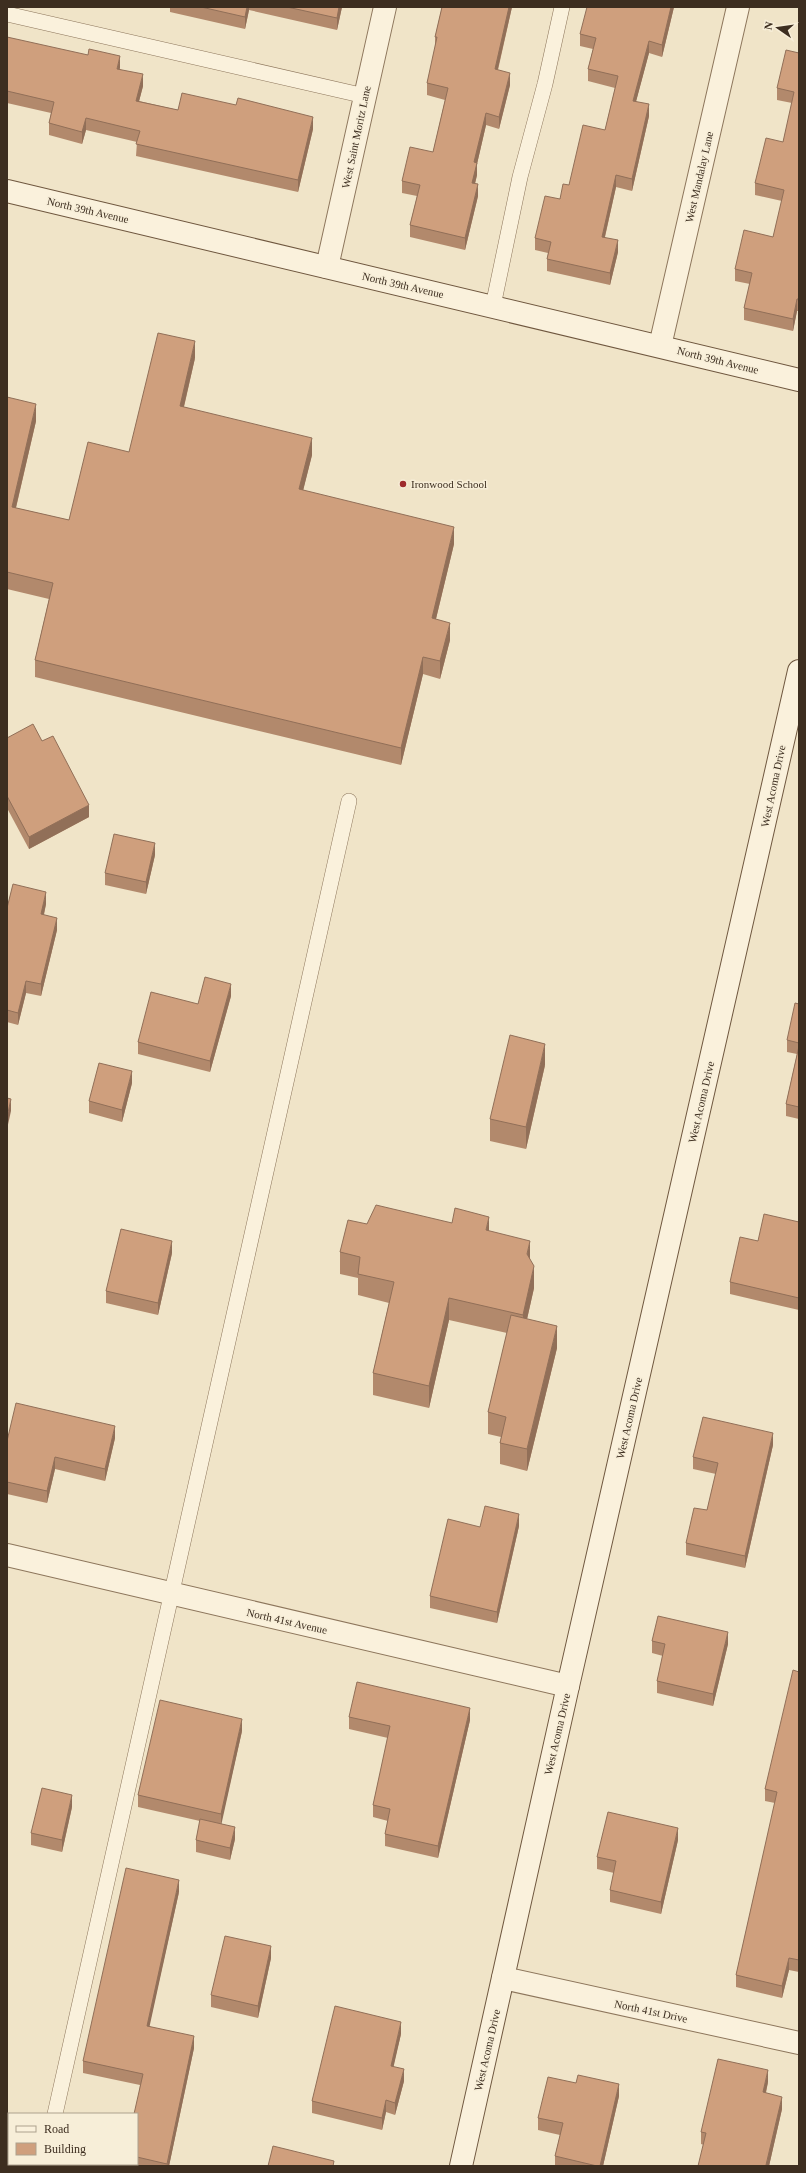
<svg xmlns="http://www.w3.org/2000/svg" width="806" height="2173" viewBox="0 0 806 2173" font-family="Georgia,serif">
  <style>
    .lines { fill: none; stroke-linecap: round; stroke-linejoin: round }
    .lane-casing { stroke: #8d765c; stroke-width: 16 }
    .street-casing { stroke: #8d765c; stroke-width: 24 }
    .secondary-casing { stroke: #6f573f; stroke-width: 24 }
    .lane { stroke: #faf1dc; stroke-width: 15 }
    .street { stroke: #faf1dc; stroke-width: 22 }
    .secondary { stroke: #faf1dc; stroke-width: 22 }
    .wall { fill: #b2896c }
    .shaded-wall { fill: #916f58 }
    .building { fill: #cf9f7d; stroke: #916f58 }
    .poi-dot { fill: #9e2a2b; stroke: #f7eed8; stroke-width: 1.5 }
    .labels { text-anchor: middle; stroke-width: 3; stroke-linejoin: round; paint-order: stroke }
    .street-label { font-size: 11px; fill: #3d2e20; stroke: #f7eed8 }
    .poi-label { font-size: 11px; fill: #3d2e20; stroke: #f7eed8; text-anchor: start }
  </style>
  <rect width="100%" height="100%" fill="#f0e4c8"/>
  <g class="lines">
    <!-- lane casing -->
    <g class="lane-casing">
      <g id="lane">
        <polyline points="7,14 365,96"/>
        <polyline points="493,306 520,177 545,84 562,7"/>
        <polyline points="55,2114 349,801"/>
        <polyline points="43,2166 44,2164"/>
      </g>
    </g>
    <!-- street casing -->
    <g class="street-casing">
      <g id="street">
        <polyline points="327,267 385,7"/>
        <polyline points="660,346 738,7"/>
        <polyline points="7,1555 568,1686"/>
        <polyline points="503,1978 799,2043"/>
      </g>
    </g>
    <!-- secondary casing -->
    <g class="secondary-casing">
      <g id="secondary">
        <polyline points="7,191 799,380"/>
        <polyline points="461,2166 568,1686 799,671"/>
      </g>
    </g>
    <!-- lane -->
    <use href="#lane" class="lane"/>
    <!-- street -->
    <use href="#street" class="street"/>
    <!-- secondary -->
    <use href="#secondary" class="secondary"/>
  </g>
  <!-- wall -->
  <g class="wall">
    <polygon points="170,7 342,7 337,30 249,10 245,29 170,12"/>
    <polygon points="442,7 512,7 498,70 510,85 499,129 486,125 477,164 477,175 475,184 478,196 465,250 410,237 410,225 417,196 402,193 402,181 433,152 445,100 427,95 427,83 435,49 435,37"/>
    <polygon points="674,7 662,57 649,53 636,101 649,116 632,191 616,187 605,237 618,252 610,285 547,271 547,259 548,253 535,250 535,238 560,199 605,130 615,88 588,81 588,69 593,49 580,46 580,34"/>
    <polygon points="7,37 120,69 143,86 139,101 178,110 313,129 298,192 136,156 137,142 86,130 82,144 49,135 49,123 51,113 7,103"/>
    <polygon points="799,53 799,311 797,311 793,331 744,320 744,308 750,284 735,281 735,269 773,237 782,201 755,195 755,183 783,142 792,103 777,100 777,88"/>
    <polygon points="195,358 184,407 312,455 303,490 454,544 436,619 450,640 440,679 423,674 401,765 35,677 35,660 49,599 7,589 7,397 36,421 16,508 69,520 129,452"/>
    <polygon points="7,738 42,741 89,817 29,849 7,808"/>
    <polygon points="155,855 146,894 105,885 105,873"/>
    <polygon points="46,904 44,915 57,930 41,996 26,993 18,1025 7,1022 7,908"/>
    <polygon points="231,996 210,1072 138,1054 138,1042 198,1004"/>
    <polygon points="799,1004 799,1119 786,1116 786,1104 797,1054 787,1052 787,1040"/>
    <polygon points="545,1065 526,1149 490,1141 490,1119"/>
    <polygon points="132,1083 122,1122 89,1113 89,1101"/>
    <polygon points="799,1222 799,1310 730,1294 730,1282 758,1241"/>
    <polygon points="452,1223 489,1231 530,1259 534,1288 527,1319 557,1348 527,1471 500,1464 500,1443 501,1437 488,1434 488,1412 507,1333 449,1320 429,1408 373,1395 373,1373 389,1303 358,1295 358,1278 340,1274 340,1252 367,1224"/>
    <polygon points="172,1253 158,1315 106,1303 106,1291"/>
    <polygon points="115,1438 105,1481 55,1469 47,1503 7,1494 7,1441"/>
    <polygon points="773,1445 745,1568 686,1555 686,1543 707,1510 716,1474 693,1469 693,1457"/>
    <polygon points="519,1526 497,1623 430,1608 430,1596 480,1527"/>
    <polygon points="652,1641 728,1644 713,1706 657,1693 657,1681 663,1656 652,1653"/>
    <polygon points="799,1672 799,1972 789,1970 782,1998 736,1987 736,1975 775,1803 765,1801 765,1789"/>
    <polygon points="349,1717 470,1720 438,1858 385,1846 385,1834 388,1821 373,1817 373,1805 388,1738 349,1729"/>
    <polygon points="242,1731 221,1823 235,1839 230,1860 196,1852 196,1840 200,1821 138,1807 138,1795"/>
    <polygon points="72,1807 62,1852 31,1845 31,1833"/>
    <polygon points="678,1840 661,1914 610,1902 610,1890 614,1873 597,1869 597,1857"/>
    <polygon points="179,1892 149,2026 194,2048 169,2166 124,2166 124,2164 137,2164 137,2114 140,2085 83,2073 83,2061"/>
    <polygon points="271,1958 258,2018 211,2007 211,1995"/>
    <polygon points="401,2034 393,2067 404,2081 395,2115 386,2112 382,2130 312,2113 312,2101"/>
    <polygon points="768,2082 766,2093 782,2109 769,2166 701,2144 701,2132"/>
    <polygon points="576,2083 619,2096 603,2166 555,2166 555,2156 560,2135 538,2130 538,2118"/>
  </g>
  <!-- shaded-wall -->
  <g class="shaded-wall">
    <polygon points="247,7 249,7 249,10 245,29 245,17"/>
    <polygon points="339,7 342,7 337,30 337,18"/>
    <polygon points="509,7 512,7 495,81 495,69"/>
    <polygon points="671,7 674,7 662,57 662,45"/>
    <polygon points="649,41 649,53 633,113 633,101"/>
    <polygon points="120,56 120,68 117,81 117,69"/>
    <polygon points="510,73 510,85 499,129 499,117"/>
    <polygon points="143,74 143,86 136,113 136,101"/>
    <polygon points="649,104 649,116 632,191 632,179"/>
    <polygon points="486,113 486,125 477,164 477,175 472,195 472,183 474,162"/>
    <polygon points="313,117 313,129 298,192 298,180"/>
    <polygon points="86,118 86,130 82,144 82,132"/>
    <polygon points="616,175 616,187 602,249 602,237"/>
    <polygon points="478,184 478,196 465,250 465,238"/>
    <polygon points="618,240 618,252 610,285 610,273"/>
    <polygon points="797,299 797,311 793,331 793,319"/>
    <polygon points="195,341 195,358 180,423 180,406"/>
    <polygon points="36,404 36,421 12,524 12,507"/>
    <polygon points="312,438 312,455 299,507 299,489"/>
    <polygon points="454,527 454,544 432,635 432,618"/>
    <polygon points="450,623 450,640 440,679 440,661"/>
    <polygon points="423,657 423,674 401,765 401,748"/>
    <polygon points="89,805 89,817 29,849 29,837"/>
    <polygon points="155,843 155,855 146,894 146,882"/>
    <polygon points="46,892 46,904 41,926 41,914"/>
    <polygon points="57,918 57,930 41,996 41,984"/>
    <polygon points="26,981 26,993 18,1025 18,1013"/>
    <polygon points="231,984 231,996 210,1072 210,1061"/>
    <polygon points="545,1044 545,1065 526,1149 526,1127"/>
    <polygon points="132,1071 132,1083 122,1122 122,1110"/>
    <polygon points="11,1099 11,1111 7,1129 7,1117"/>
    <polygon points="489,1217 489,1239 486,1230"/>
    <polygon points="172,1241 172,1253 158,1315 158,1303"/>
    <polygon points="530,1241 530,1263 527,1254"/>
    <polygon points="534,1266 534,1288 523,1337 523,1315"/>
    <polygon points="449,1298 449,1320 429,1408 429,1386"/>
    <polygon points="557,1326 557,1348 527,1471 527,1449"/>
    <polygon points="115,1426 115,1438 105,1481 105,1469"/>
    <polygon points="773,1433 773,1445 745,1568 745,1556"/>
    <polygon points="55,1457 55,1469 47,1503 47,1491"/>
    <polygon points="519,1514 519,1526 497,1623 497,1612"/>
    <polygon points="728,1632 728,1644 713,1706 713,1694"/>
    <polygon points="470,1708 470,1720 438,1858 438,1846"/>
    <polygon points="242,1719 242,1731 221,1826 221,1814"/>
    <polygon points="72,1795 72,1807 62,1852 62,1840"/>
    <polygon points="235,1827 235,1839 230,1860 230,1848"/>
    <polygon points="678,1828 678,1840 661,1914 661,1902"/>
    <polygon points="179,1880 179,1892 147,2038 147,2026"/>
    <polygon points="271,1946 271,1958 258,2018 258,2006"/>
    <polygon points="789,1958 789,1970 782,1998 782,1986"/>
    <polygon points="401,2022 401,2034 391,2078 391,2066"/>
    <polygon points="194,2036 194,2048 169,2166 167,2166"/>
    <polygon points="404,2069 404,2081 395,2115 395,2103"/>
    <polygon points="768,2070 768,2082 763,2104 763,2092"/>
    <polygon points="619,2084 619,2096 603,2166 600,2166"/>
    <polygon points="782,2097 782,2109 769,2166 766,2166"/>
    <polygon points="386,2100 386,2112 382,2130 382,2118"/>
  </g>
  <!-- building -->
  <g class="building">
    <polygon points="201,7 247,7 245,17"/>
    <polygon points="287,7 339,7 337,18"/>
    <polygon points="442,7 509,7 495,69 510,73 499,117 486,113 474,162 477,163 472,183 478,184 465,238 410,225 420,185 402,181 410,147 433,152 448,88 427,83 437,37 435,37"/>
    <polygon points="587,7 671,7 662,45 649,41 633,101 649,104 632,179 616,175 602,237 618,240 610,273 547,259 551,242 535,238 545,196 560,199 563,184 569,185 583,125 605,130 618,76 588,69 596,38 580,34"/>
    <polygon points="7,37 88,55 89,49 120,56 117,69 143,74 136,101 178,110 182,93 236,105 238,98 313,117 298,180 136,144 140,131 86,118 82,132 49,123 54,102 7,91"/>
    <polygon points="786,50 799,53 799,299 797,299 793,319 744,308 752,273 735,269 744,230 773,237 784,190 755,183 766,138 783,142 794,92 777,88"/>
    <polygon points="158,333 195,341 180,406 312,438 299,489 454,527 432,618 450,623 440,661 423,657 401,748 35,660 53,583 7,572 7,397 36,404 12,507 69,520 88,442 129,452"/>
    <polygon points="33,724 42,741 53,736 89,805 29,837 7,796 7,738"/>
    <polygon points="114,834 155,843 146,882 105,873"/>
    <polygon points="13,884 46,892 41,914 57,918 41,984 26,981 18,1013 7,1010 7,908"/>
    <polygon points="205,977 231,984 210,1061 138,1042 151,992 198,1004"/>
    <polygon points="795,1003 799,1004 799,1043 787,1040"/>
    <polygon points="510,1035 545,1044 526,1127 490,1119"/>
    <polygon points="799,1046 799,1107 786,1104"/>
    <polygon points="99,1063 132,1071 122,1110 89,1101"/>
    <polygon points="7,1098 11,1099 7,1117"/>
    <polygon points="376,1205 452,1223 455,1208 489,1217 486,1230 530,1241 527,1254 534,1266 523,1315 449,1298 429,1386 373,1373 394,1282 358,1274 360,1257 340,1252 348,1220 367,1224"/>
    <polygon points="764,1214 799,1222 799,1298 730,1282 740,1237 758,1241"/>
    <polygon points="121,1229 172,1241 158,1303 106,1291"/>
    <polygon points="511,1315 557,1326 527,1449 500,1443 506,1417 488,1412"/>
    <polygon points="16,1403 115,1426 105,1469 55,1457 47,1491 7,1482 7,1441"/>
    <polygon points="703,1417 773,1433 745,1556 686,1543 694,1508 707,1510 718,1463 693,1457"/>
    <polygon points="485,1506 519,1514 497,1612 430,1596 448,1519 480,1527"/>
    <polygon points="658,1616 728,1632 713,1694 657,1681 665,1644 652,1641"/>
    <polygon points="793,1670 799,1672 799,1960 789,1958 782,1986 736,1975 777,1792 765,1789"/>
    <polygon points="357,1682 470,1708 438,1846 385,1834 390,1809 373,1805 390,1726 349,1717"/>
    <polygon points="160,1700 242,1719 221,1814 138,1795"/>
    <polygon points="42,1788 72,1795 62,1840 31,1833"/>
    <polygon points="608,1812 678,1828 661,1902 610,1890 616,1861 597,1857"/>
    <polygon points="200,1819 235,1827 230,1848 196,1840"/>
    <polygon points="126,1868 179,1880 147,2026 194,2036 167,2164 137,2157 137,2114 134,2114 143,2074 83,2061"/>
    <polygon points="225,1936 271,1946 258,2006 211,1995"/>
    <polygon points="335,2006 401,2022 391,2066 404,2069 395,2103 386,2100 382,2118 312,2101"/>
    <polygon points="718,2059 768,2070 763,2092 782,2097 766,2165 770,2166 698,2166 706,2133 701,2132"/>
    <polygon points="578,2075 619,2084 600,2166 597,2166 555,2156 563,2123 538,2118 548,2077 576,2083"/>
    <polygon points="273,2146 334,2161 333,2166 268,2166"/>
  </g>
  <!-- markers -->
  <circle class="poi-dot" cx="403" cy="484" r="4"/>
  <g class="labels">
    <!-- street labels -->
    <g class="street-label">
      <text transform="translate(356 137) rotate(-78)" y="4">West Saint Moritz Lane</text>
      <text transform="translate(699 177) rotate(-77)" y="4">West Mandalay Lane</text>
      <text transform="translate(88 210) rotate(13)" y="4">North 39th Avenue</text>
      <text transform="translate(403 285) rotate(13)" y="4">North 39th Avenue</text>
      <text transform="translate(718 360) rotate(14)" y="4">North 39th Avenue</text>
      <text transform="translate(773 786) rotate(-78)" y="4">West Acoma Drive</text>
      <text transform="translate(701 1102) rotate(-77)" y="4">West Acoma Drive</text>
      <text transform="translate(629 1418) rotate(-77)" y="4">West Acoma Drive</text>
      <text transform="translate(287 1621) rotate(13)" y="4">North 41st Avenue</text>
      <text transform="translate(557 1734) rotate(-77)" y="4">West Acoma Drive</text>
      <text transform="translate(651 2011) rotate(12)" y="4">North 41st Drive</text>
      <text transform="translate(487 2050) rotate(-77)" y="4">West Acoma Drive</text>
    </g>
    <!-- poi labels -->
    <g class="poi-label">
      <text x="411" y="488">Ironwood School</text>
    </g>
  </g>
  <!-- border -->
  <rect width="806" height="2173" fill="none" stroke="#3d2e20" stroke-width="16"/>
  <!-- legend -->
  <rect x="8" y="2113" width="130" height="52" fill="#f7eed8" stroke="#ada18e"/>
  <rect x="16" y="2126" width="20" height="6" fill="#faf1dc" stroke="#ada18e"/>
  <text x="44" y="2133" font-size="12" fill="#3d2e20">Road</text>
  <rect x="16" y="2143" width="20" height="12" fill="#cf9f7d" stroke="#ada18e"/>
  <text x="44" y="2153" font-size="12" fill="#3d2e20">Building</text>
  <!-- north arrow -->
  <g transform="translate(778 28) rotate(283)" stroke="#f7eed8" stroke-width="3" paint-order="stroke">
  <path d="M0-3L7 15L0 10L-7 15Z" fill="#3d2e20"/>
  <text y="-6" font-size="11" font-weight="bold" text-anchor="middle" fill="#3d2e20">N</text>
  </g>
</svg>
